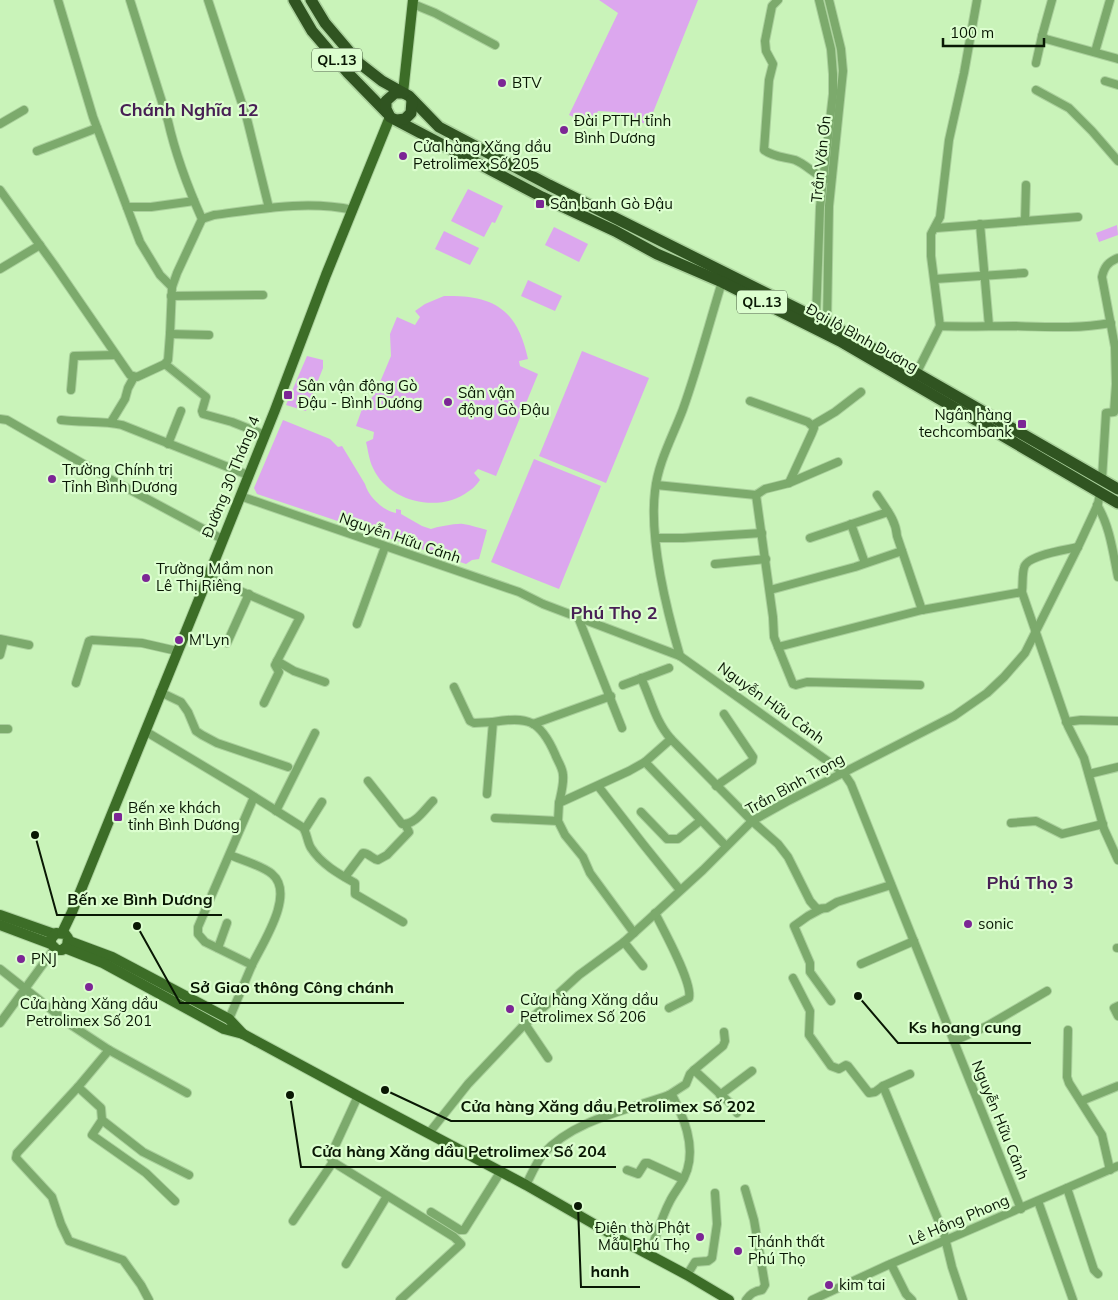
<svg xmlns="http://www.w3.org/2000/svg" width="1118" height="1300" viewBox="0 0 1118 1300" font-family="Mulish,sans-serif">
  <style>
    .green { fill: #dca7ee }
    .lines { fill: none; stroke-linecap: round; stroke-linejoin: round }
    .minor-casing { stroke: #aad09c; stroke-width: 10 }
    .major-casing { stroke: #aad09c; stroke-width: 12 }
    .highway-casing { stroke: #aad09c; stroke-width: 14 }
    .minor { stroke: #7caa6c; stroke-width: 8 }
    .major { stroke: #3c6d27; stroke-width: 10 }
    .highway { stroke: #305421; stroke-width: 11 }
    .poi-dot { fill: #7c2695; stroke: #dcfecf; stroke-width: 2 }
    .labels { text-anchor: middle; stroke-width: 4.5; stroke-linejoin: round; paint-order: stroke }
    .shield { fill: #dcfecf; stroke: #485d41; stroke-width: 1 }
    .shield-label { font-size: 14px; font-weight: bold; fill: #091804 }
    .poi-label { font-size: 15px; fill: #091804; stroke: #dcfecf; text-anchor: start }
    .street-label { font-size: 15px; fill: #091804; stroke: #dcfecf }
    .quarter-label { font-size: 18px; font-weight: bold; fill: #471f54; stroke: #dcfecf }
    .leader { fill: none; stroke: #091804; stroke-width: 2 }
    .callout-dot { fill: #091804; stroke: #dcfecf; stroke-width: 2 }
    .callout-label { font-size: 16px; text-anchor: middle; font-weight: bold; fill: #091804; stroke: #dcfecf; stroke-width: 4.5; stroke-linejoin: round; paint-order: stroke }
  </style>
  <rect width="100%" height="100%" fill="#c9f3b9"/>
  <!-- green -->
  <g class="green">
    <polygon points="599,0 698,0 648,125 615,112 598,111 591,125 569,115 618,13"/>
    <polygon points="468,189 503,206 495,223 492,222 484,237 451,221"/>
    <polygon points="1117,225 1118,235 1099,242 1096,233"/>
    <polygon points="554,227 588,244 579,262 545,245"/>
    <polygon points="444,231 479,248 470,265 435,249"/>
    <polygon points="528,280 562,296 555,311 521,296"/>
    <path d="M444,296c50,-1 73,13 84,63l-9,2 1,5 18,8 -42,102 -18,-7 -4,4 6,7c-3,4 -7,9 -11,11 -29,23 -81,11 -96,-23 -4,-8 -5,-18 -7,-26l7,-3 1,-7 -18,-6 6,-17 13,-15 16,-38 -1,-22 7,-17 18,8 5,-8 -5,-6 10,-7z"/>
    <polygon points="582,351 649,378 606,483 539,456"/>
    <polygon points="307,356 323,360 323,368 306,411 286,405"/>
    <path d="M283,420l47,19 8,8 4,-1 23,38c3,12 18,27 31,29v-4l5,1v4l21,12 9,3c6,-2 26,-6 32,-5 8,1 16,4 24,6l-8,29 -7,1 -6,4 -209,-70 -3,-6z"/>
    <polygon points="534,459 601,486 559,589 491,562"/>
  </g>
  <g class="lines">
    <!-- minor casing -->
    <g class="minor-casing">
      <g id="minor">
        <polyline points="58,0 93,117 140,242 160,275 172,287"/>
        <path d="M130,0l38,121c7,31 21,69 34,98l-25,54 -5,14 -2,47 -2,26 -3,4 41,33 -4,14 1,3 29,8 33,13"/>
        <polyline points="208,0 247,119 269,208"/>
        <path d="M778,0l-6,6 -7,35 1,10 7,13 -4,16 -5,70c9,7 20,7 31,10 11,4 22,17 32,19"/>
        <polyline points="1052,0 1042,36 1046,39 1118,59"/>
        <polyline points="413,4 435,13 495,45"/>
        <polyline points="1095,52 1110,0"/>
        <polyline points="1036,63 1042,36"/>
        <polyline points="1105,81 1118,85"/>
        <polyline points="1036,90 1069,108 1092,131 1118,161"/>
        <polyline points="0,124 24,110"/>
        <polyline points="37,151 97,128"/>
        <polyline points="0,190 55,266 130,375 137,377 165,364"/>
        <polyline points="127,207 151,207 194,201"/>
        <path d="M202,219l12,-4c46,-6 94,-15 139,-5"/>
        <polyline points="1025,221 1026,185"/>
        <polyline points="980,224 989,326"/>
        <polyline points="936,228 1078,217"/>
        <polyline points="0,269 40,245"/>
        <polyline points="935,279 1024,273"/>
        <polyline points="171,296 263,295"/>
        <polyline points="816,318 820,207 833,94 833,74 831,49 819,0"/>
        <polyline points="827,323 829,206 843,71 841,49 829,0"/>
        <polyline points="940,326 931,256 931,234 940,217 949,140 964,73 977,0"/>
        <polyline points="170,334 209,335"/>
        <path d="M916,374l24,-48c24,1 49,0 74,0 33,1 64,3 97,-3"/>
        <polyline points="71,390 74,356 115,355"/>
        <polyline points="750,401 808,422 814,428 812,433 789,483"/>
        <polyline points="0,419 7,420 108,478 222,539"/>
        <path d="M61,420c20,3 42,0 61,5l126,50"/>
        <polyline points="111,422 125,399 128,388 134,377"/>
        <polyline points="813,425 835,412 861,392"/>
        <polyline points="168,444 181,411"/>
        <path d="M1102,479l4,-66 8,-1 2,-28 -1,-37 -13,-70c2,-10 6,-15 16,-19"/>
        <polyline points="656,485 756,495 765,489 789,483 838,462"/>
        <polyline points="756,495 773,617 774,637 778,647 922,610 1022,592 1068,726 1084,758 1104,829 1118,860"/>
        <path d="M877,495c9,14 19,25 20,41l25,74"/>
        <polyline points="240,496 519,592 543,604 680,656 843,772 851,784 1021,1209"/>
        <path d="M1097,505c13,21 16,48 21,72"/>
        <polyline points="851,524 865,563"/>
        <polyline points="656,538 683,538 762,533"/>
        <polyline points="810,538 888,512"/>
        <polyline points="715,564 766,559"/>
        <polyline points="208,577 300,617 275,665 279,672 264,703"/>
        <polyline points="770,590 855,567 902,551"/>
        <path d="M1022,592c1,-8 0,-17 2,-24 2,-13 42,-18 54,-21"/>
        <polyline points="578,617 622,728"/>
        <polyline points="357,624 385,547"/>
        <polyline points="0,639 29,645"/>
        <polyline points="227,643 249,594"/>
        <polyline points="778,647 793,684 796,685 807,682 920,685"/>
        <polyline points="0,655 4,640"/>
        <path d="M680,656c-14,-48 -31,-115 -25,-165 3,-29 18,-55 28,-82 15,-42 26,-85 39,-127"/>
        <polyline points="277,661 294,671 325,682"/>
        <path d="M641,678c10,21 14,43 30,61"/>
        <polyline points="76,683 89,641 92,640 142,643 177,651"/>
        <polyline points="623,685 669,668"/>
        <polyline points="454,687 470,721 474,723 493,722"/>
        <polyline points="160,692 181,702 188,712 196,731 202,735 217,743 288,767"/>
        <polyline points="1066,722 1081,720 1118,721"/>
        <polyline points="533,724 611,696"/>
        <polyline points="0,729 8,729"/>
        <path d="M145,731l100,60 57,36c5,4 5,15 9,21 10,16 28,26 44,35v11l48,28"/>
        <polyline points="645,762 726,846"/>
        <polyline points="1089,774 1118,767"/>
        <path d="M368,781l34,43c13,1 22,-14 31,-23"/>
        <polyline points="598,786 643,844 680,890"/>
        <polyline points="716,786 752,761 753,757 724,714"/>
        <path d="M487,794l6,-72c35,-6 47,-2 62,32 2,6 8,14 8,21 1,9 -2,19 -4,28"/>
        <polyline points="276,811 315,733"/>
        <polyline points="641,812 667,839 678,839 700,821"/>
        <polyline points="495,818 558,821"/>
        <polyline points="1011,823 1036,821 1062,834 1103,824"/>
        <polyline points="305,829 322,802"/>
        <path d="M230,855c12,5 33,11 42,19 24,20 -10,70 -20,91"/>
        <path d="M345,877l18,-24c6,0 9,6 15,7l9,-5 22,-23 -4,-8"/>
        <polyline points="821,909 808,916 794,926 810,963 810,972 831,1001"/>
        <path d="M655,913c8,16 38,70 34,85l-20,10"/>
        <polyline points="634,933 590,873 583,857 565,835 558,821 559,803 629,771 645,762 671,739 752,821 778,844 788,857 810,901 817,909 827,908 837,902 891,885"/>
        <polyline points="624,942 643,966"/>
        <polyline points="218,948 227,923"/>
        <polyline points="1117,948 1118,948"/>
        <polyline points="861,964 914,941"/>
        <polyline points="0,969 71,1025 109,1050 187,1093"/>
        <polyline points="793,978 810,1011 809,1035 831,1066 839,1069 846,1065 848,1066 869,1093 875,1092 883,1086 944,1234 952,1267 963,1300"/>
        <polyline points="1118,1006 1114,1008 1118,1016"/>
        <polyline points="229,1019 252,965 205,942 198,934 198,927 254,797"/>
        <polyline points="0,1023 54,949"/>
        <polyline points="525,1024 548,1058"/>
        <polyline points="1068,1030 1067,1077 1069,1083 1102,1135 1110,1170"/>
        <polyline points="954,1041 987,1026 1047,991"/>
        <polyline points="109,1050 78,1087 17,1153 16,1158 52,1197 61,1224 69,1241 123,1260 141,1285 149,1300"/>
        <polyline points="694,1070 723,1046 725,1041 724,1032"/>
        <polyline points="883,1086 910,1074"/>
        <polyline points="78,1087 101,1108 102,1120 143,1152 189,1175"/>
        <polyline points="669,1095 686,1084 690,1074 694,1070 730,1103 737,1113"/>
        <polyline points="720,1095 752,1071"/>
        <polyline points="358,1096 330,1157 333,1162 454,1237 461,1244 400,1300"/>
        <polyline points="1081,1101 1118,1086"/>
        <polyline points="102,1120 92,1135 146,1173 175,1201"/>
        <polyline points="429,1133 468,1084 522,1027 579,975 624,942 703,870 752,821 788,801 954,716 987,693 1004,677 1025,653 1078,547 1098,504 1100,493"/>
        <polyline points="627,1170 638,1174 645,1163 648,1163 683,1179"/>
        <path d="M526,1185c5,-10 10,-22 17,-31 30,-34 85,-44 126,-59l4,2c13,24 24,55 11,81 -4,8 -10,15 -14,23 -9,17 -14,36 -21,54"/>
        <polyline points="1067,1188 1094,1270 1098,1274"/>
        <path d="M745,1189l9,31 11,65 -3,5c-8,1 -12,4 -16,10"/>
        <polyline points="1038,1201 1073,1300"/>
        <polyline points="431,1212 460,1230 464,1230 501,1171"/>
        <polyline points="293,1221 333,1162"/>
        <polyline points="346,1264 387,1196"/>
        <polyline points="891,1264 906,1294 912,1300"/>
        <polyline points="687,1275 695,1262 708,1261 712,1258 717,1224 715,1193"/>
        <polyline points="812,1300 888,1265 1118,1166"/>
      </g>
    </g>
    <!-- major casing -->
    <g class="major-casing">
      <g id="major">
        <polyline points="403,93 413,0"/>
        <polyline points="0,915 54,934"/>
        <polyline points="0,925 51,944 57,950 62,950 67,946 68,938 65,934 56,933 51,939 51,944"/>
        <polyline points="62,933 72,912 208,577 275,410 326,275 390,117"/>
        <polyline points="69,941 112,957 229,1019 243,1034"/>
        <polyline points="65,948 103,963 224,1029 243,1034 358,1096 526,1185 627,1243 687,1275 729,1300"/>
      </g>
    </g>
    <!-- highway casing -->
    <g class="highway-casing">
      <g id="highway">
        <polyline points="294,0 312,31 348,73 387,113"/>
        <polyline points="311,0 325,23 359,63 382,81 409,96 439,127 549,185 848,334 1118,489"/>
        <polyline points="403,93 395,93 386,101 386,109 390,117 542,197 615,231 657,254 722,282 840,341 1118,503"/>
        <polyline points="397,120 405,119 411,113 412,100"/>
      </g>
    </g>
    <!-- minor -->
    <use href="#minor" class="minor"/>
    <!-- major -->
    <use href="#major" class="major"/>
    <!-- highway -->
    <use href="#highway" class="highway"/>
  </g>
  <!-- markers -->
  <g class="poi-dot">
    <circle cx="502" cy="83" r="5"/>
    <circle cx="564" cy="130" r="5"/>
    <circle cx="403" cy="156" r="5"/>
    <rect x="535" y="199" width="10" height="10" rx="2.5"/>
    <rect x="283" y="390" width="10" height="10" rx="2.5"/>
    <circle cx="448" cy="402" r="5"/>
    <rect x="1017" y="419" width="10" height="10" rx="2.5"/>
    <circle cx="52" cy="479" r="5"/>
    <circle cx="146" cy="578" r="5"/>
    <circle cx="179" cy="640" r="5"/>
    <rect x="113" y="812" width="10" height="10" rx="2.5"/>
    <circle cx="968" cy="924" r="5"/>
    <circle cx="21" cy="959" r="5"/>
    <circle cx="89" cy="987" r="5"/>
    <circle cx="510" cy="1009" r="5"/>
    <circle cx="700" cy="1237" r="5"/>
    <circle cx="738" cy="1251" r="5"/>
    <circle cx="829" cy="1285" r="5"/>
  </g>
  <g class="labels">
    <!-- shield labels -->
    <g class="shield">
      <rect x="312" y="48.5" width="50" height="23" rx="4"/>
      <rect x="737" y="290.5" width="50" height="23" rx="4"/>
    </g>
    <g class="shield-label">
      <text x="337" y="65">QL.13</text>
      <text x="762" y="307">QL.13</text>
    </g>
    <!-- poi labels -->
    <g class="poi-label">
      <text x="512" y="88">BTV</text>
      <text x="574" y="126">Đài PTTH tỉnh<tspan x="574" dy="17">Bình Dương</tspan></text>
      <text x="413" y="152">Cửa hàng Xăng dầu<tspan x="413" dy="17">Petrolimex Số 205</tspan></text>
      <text x="550" y="209">Sân banh Gò Đậu</text>
      <text x="298" y="391">Sân vận động Gò<tspan x="298" dy="17">Đậu - Bình Dương</tspan></text>
      <text x="458" y="398">Sân vận<tspan x="458" dy="17">động Gò Đậu</tspan></text>
      <text x="1012" y="420" text-anchor="end">Ngân hàng<tspan x="1012" dy="17">techcombank</tspan></text>
      <text x="62" y="475">Trường Chính trị<tspan x="62" dy="17">Tỉnh Bình Dương</tspan></text>
      <text x="156" y="574">Trường Mầm non<tspan x="156" dy="17">Lê Thị Riêng</tspan></text>
      <text x="189" y="645">M'Lyn</text>
      <text x="128" y="813">Bến xe khách<tspan x="128" dy="17">tỉnh Bình Dương</tspan></text>
      <text x="978" y="929">sonic</text>
      <text x="31" y="964">PNJ</text>
      <text x="520" y="1005">Cửa hàng Xăng dầu<tspan x="520" dy="17">Petrolimex Số 206</tspan></text>
      <text x="89" y="1009" text-anchor="middle">Cửa hàng Xăng dầu<tspan x="89" dy="17">Petrolimex Số 201</tspan></text>
      <text x="690" y="1233" text-anchor="end">Điện thờ Phật<tspan x="690" dy="17">Mẫu Phú Thọ</tspan></text>
      <text x="748" y="1247">Thánh thất<tspan x="748" dy="17">Phú Thọ</tspan></text>
      <text x="839" y="1290">kim tai</text>
    </g>
    <!-- street labels -->
    <g class="street-label">
      <text transform="translate(821 159) rotate(-84)" y="5">Trần Văn Ơn</text>
      <text transform="translate(862 338) rotate(29)" y="5">Đại lộ Bình Dương</text>
      <text transform="translate(231 477) rotate(-68)" y="5">Đường 30 Tháng 4</text>
      <text transform="translate(400 538) rotate(19)" y="5">Nguyễn Hữu Cảnh</text>
      <text transform="translate(771 703) rotate(36)" y="5">Nguyễn Hữu Cảnh</text>
      <text transform="translate(795 784) rotate(-29)" y="5">Trần Bình Trọng</text>
      <text transform="translate(1000 1120) rotate(68)" y="5">Nguyễn Hữu Cảnh</text>
      <text transform="translate(959 1220) rotate(-23)" y="5">Lê Hồng Phong</text>
    </g>
    <!-- quarter labels -->
    <g class="quarter-label">
      <text x="189" y="116">Chánh Nghĩa 12</text>
      <text x="614" y="619">Phú Thọ 2</text>
      <text x="1030" y="889">Phú Thọ 3</text>
    </g>
  </g>
  <!-- callouts -->
  <path class="leader" d="M35 835L57 915H222M137 926L180 1003H404M858 996L898 1043H1031M385 1090L451 1121H765M290 1095L301 1167H616M578 1206L581 1287H640"/>
  <g class="callout-dot">
    <circle cx="35" cy="835" r="5"/>
    <circle cx="137" cy="926" r="5"/>
    <circle cx="858" cy="996" r="5"/>
    <circle cx="385" cy="1090" r="5"/>
    <circle cx="290" cy="1095" r="5"/>
    <circle cx="578" cy="1206" r="5"/>
  </g>
  <g class="callout-label">
    <text x="140" y="905">Bến xe Bình Dương</text>
    <text x="292" y="993">Sở Giao thông Công chánh</text>
    <text x="965" y="1033">Ks hoang cung</text>
    <text x="608" y="1112">Cửa hàng Xăng dầu Petrolimex Số 202</text>
    <text x="459" y="1157">Cửa hàng Xăng dầu Petrolimex Số 204</text>
    <text x="610" y="1277">hanh</text>
  </g>
  <!-- scale -->
  <path d="M943 38v8h101v-8" fill="none" stroke="#091804" stroke-width="2.5"/>
  <text x="950" y="38" font-size="15" fill="#091804" stroke="#dcfecf" stroke-width="4" paint-order="stroke">100 m</text>
</svg>
